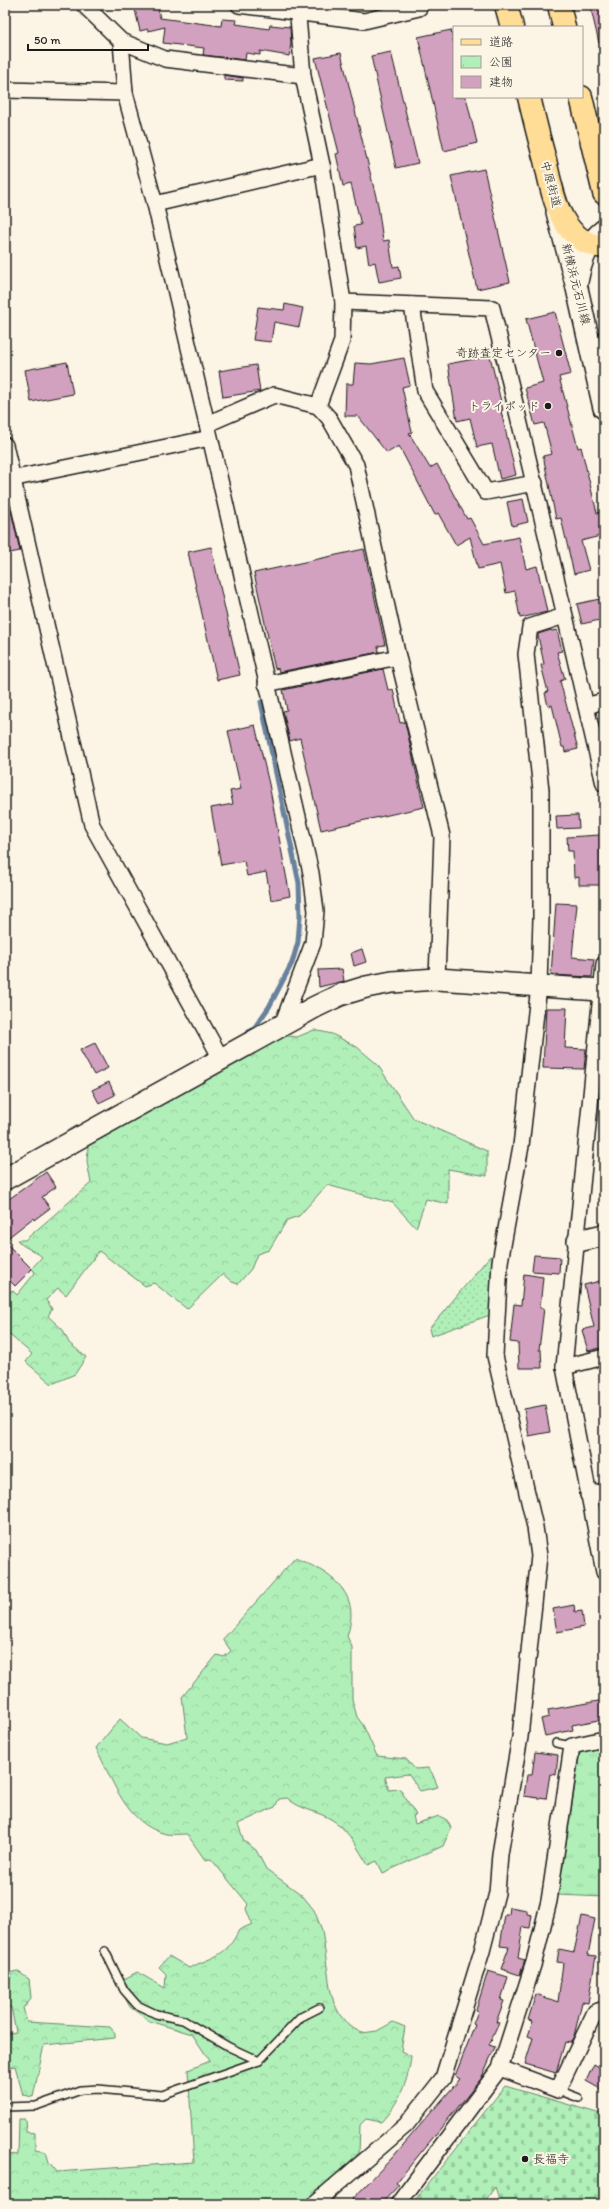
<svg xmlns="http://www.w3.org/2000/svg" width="609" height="2209" viewBox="0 0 609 2209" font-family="Itim,'Klee One',sans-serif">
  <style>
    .grass { fill: url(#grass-dots); stroke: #66866a }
    .forest { fill: url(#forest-crowns); stroke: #66866a }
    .cemetery { fill: url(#cemetery-stones); stroke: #66866a }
    .park { fill: url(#park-tufts); stroke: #66866a }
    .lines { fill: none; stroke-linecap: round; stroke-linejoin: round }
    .stream { stroke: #67819c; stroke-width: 5 }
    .building { fill: #d2a1bf; stroke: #1c1c1c }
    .lane-casing { stroke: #1c1c1c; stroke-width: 10 }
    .street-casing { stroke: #1c1c1c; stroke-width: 18 }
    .secondary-casing { stroke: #1c1c1c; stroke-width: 24 }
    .primary-casing { stroke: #1c1c1c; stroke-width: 25 }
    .lane { stroke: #fcf5e5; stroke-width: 7 }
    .street { stroke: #fcf5e5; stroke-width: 15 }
    .secondary { stroke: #fcf5e5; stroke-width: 21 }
    .primary { stroke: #ffdd96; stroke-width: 22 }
    .poi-dot { fill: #1c1c1c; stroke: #fcf5e5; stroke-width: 1.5 }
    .labels { text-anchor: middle; stroke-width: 4; stroke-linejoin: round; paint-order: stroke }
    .street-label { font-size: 12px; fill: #1c1c1c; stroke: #fcf5e5 }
    .poi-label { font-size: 12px; fill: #1c1c1c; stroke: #fcf5e5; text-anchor: end }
  </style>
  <defs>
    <pattern id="grass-dots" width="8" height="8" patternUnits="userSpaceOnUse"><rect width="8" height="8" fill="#b0f0b8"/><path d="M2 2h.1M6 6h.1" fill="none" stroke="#97cd9e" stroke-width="1.8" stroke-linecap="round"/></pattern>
    <pattern id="forest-crowns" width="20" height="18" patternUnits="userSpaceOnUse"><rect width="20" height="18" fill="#b0f0b8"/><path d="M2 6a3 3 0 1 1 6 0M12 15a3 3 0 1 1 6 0" fill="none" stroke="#97cd9e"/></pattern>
    <pattern id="cemetery-stones" width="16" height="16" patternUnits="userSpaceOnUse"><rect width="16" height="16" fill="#b0f0b8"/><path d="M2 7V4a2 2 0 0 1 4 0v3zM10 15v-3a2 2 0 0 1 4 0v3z" fill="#97cd9e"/></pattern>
    <pattern id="park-tufts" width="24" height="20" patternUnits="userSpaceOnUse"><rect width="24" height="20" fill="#b0f0b8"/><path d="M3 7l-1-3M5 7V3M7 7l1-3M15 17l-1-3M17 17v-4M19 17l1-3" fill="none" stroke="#97cd9e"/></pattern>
  </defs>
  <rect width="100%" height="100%" fill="#fcf5e5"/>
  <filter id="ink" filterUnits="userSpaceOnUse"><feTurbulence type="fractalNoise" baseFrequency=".025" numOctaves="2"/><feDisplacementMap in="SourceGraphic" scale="8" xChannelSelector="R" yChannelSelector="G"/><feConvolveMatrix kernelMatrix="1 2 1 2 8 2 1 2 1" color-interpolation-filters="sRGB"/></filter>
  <g filter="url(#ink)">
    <!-- grass -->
    <polygon class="grass" points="490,1256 495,1258 491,1285 490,1315 431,1336 429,1329"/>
    <!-- forest -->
    <g class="forest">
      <path d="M314,1030l18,4 25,13 20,17 37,55 73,32v25l-39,-7v35l-22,-5 -10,29 -23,-25 -66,-18 -28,31 -12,4 -18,30 -12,4 -6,15 -13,15 -6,-2 -9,-8 -36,35 -33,-26 -9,3 -46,-35 -33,44 -8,-7 -12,12 6,9 -4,7 15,14 6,13 17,14 -11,17 -23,10 -26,-22 6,-8 -27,-23v-33l7,-8 5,5 18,-22 -3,-5 10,-11c-9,-8 -17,-8 -25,-17h8l66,-57 -4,-21 1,-16 191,-111 18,2z"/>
      <path d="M295,1558c37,15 67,35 52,78l5,11v52l5,18 6,8 14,31 29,3 9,10 13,-1 4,5 6,14 -18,4 -12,-17 -23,3 4,13 11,-1 16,26 -3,1 2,8 24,-8 8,4 4,8 -8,18 -60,27 -6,-12 -9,4c-10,-16 -19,-34 -34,-44 -15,-10 -34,-11 -47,-23l-8,1 -4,8 -37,17 6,17 12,9 10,19 36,26 12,15 8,20 8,58 4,15 6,12 9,11 13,7 15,-2 16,-9 12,5 -4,24 10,5c-2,24 -13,49 -30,66l-15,-3 -6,6 -1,28 -56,51h-298v-50l13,1 1,-36h6l1,13 9,1v17l11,2 3,10 8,10 137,-10 -6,-92 22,-9 -18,-27 -43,-13 -19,-14 -13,-24 20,-11 28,16 1,-14 -7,-7 10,-11 20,12c25,-12 37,-11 50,-38l13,-6 -6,-15 2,-5 -37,-45 -6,1 -18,-26c-6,0 -15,1 -21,0 -40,-10 -53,-53 -70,-86l24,-29 21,19 26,5 20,-6 -5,-40 35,-42 7,2 7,-6 -8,-12z"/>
      <polygon points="17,1971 29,1979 31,1998 23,2008 27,2022 110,2027 115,2033 115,2038 44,2045 33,2097 23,2095 15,2066 5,2068 5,2034 16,2032 11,2007 5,2008 5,1974"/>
    </g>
    <!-- cemetery -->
    <polygon class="cemetery" points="505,2086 604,2115 604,2204 501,2204 495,2187 483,2204 412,2204"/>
    <!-- park -->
    <polygon class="park" points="604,1747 604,1897 558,1895 580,1752"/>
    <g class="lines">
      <!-- stream -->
      <polyline class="stream" points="245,1035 255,1027 269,1007 292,963 298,942 300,916 299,883 261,702"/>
    </g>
    <!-- building -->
    <g class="building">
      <polygon points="134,5 157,5 160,18 221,26 222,19 237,20 236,24 269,29 270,25 290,27 291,43 289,56 260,51 260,55 246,53 245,60 203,55 204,48 163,43 165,27 148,31 148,29 140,31"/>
      <polygon points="590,5 604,5 604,42 599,43"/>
      <polygon points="451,30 454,45 454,97 466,97 477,143 444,151 418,37"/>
      <polygon points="391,52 418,163 396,168 371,56"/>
      <polygon points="341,53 378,205 383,241 389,240 393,267 399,266 401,278 379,282 375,262 369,264 366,246 357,248 354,226 361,225 351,184 343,186 336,154 339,153 315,58"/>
      <polygon points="224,75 243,78 243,81 224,80"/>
      <polygon points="484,169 510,282 477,289 451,176"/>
      <polygon points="285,304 303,308 299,327 274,322 271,342 253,340 258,307 284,310"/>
      <polygon points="555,312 571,374 559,377 578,448 581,447 597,513 604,511 604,535 581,541 589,570 574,574 561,518 556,519 546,470 543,456 552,454 544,423 535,425 525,388 543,383 526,319"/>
      <polygon points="490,356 503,410 501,411 516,475 500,479 492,444 477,447 470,418 457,421 448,364"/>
      <polygon points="404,358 410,385 402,387 412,432 409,433 430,468 437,464 467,519 470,518 484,544 519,537 526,569 537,566 547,612 520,618 515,591 506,593 500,564 478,569 470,537 456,545 438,513 435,515 399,446 387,453 358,416 345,416 346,384 353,384 355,363 371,364"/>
      <polygon points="67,362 73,394 31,402 25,370"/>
      <polygon points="256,365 260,391 223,397 219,371"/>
      <polygon points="523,499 528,522 512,526 507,502"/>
      <polygon points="5,506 10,506 20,551 5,554"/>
      <polygon points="211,547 240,675 217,680 188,552"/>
      <polygon points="364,549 385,645 378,646 379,652 279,672 278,668 275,669 254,573"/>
      <polygon points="604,598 604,619 582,624 577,604"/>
      <polygon points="551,630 552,631 557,630 562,651 557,652 565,679 560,681 578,749 565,752 564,747 562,747 552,705 548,706 545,693 548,692 541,665 544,664 538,636 538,634"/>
      <polygon points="383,669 388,690 393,689 400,723 405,722 424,807 321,830 300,738 290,741 283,711 287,710 283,690"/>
      <polygon points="255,725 269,784 290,896 271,900 266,872 247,876 244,861 221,865 211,808 233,804 230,791 241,789 228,731"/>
      <polygon points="578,815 579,828 557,829 556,816"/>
      <polygon points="600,835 601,885 579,885 579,877 574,878 573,851 568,851 567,837"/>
      <polygon points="556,903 577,904 572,957 594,959 592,977 551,975"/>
      <polygon points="362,949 366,962 354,966 351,953"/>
      <polygon points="342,969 344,981 319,987 318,970"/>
      <polygon points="546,1008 567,1008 565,1048 586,1049 584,1069 543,1068"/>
      <polygon points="95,1043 108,1068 94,1075 80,1050"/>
      <polygon points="109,1082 115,1095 99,1103 92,1090"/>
      <polygon points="46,1172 56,1187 42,1197 50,1208 34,1220 33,1218 5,1240 5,1202"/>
      <polygon points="5,1242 32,1269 15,1286 5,1276"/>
      <polygon points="534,1255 560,1257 559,1273 532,1271"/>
      <polygon points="524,1274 543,1277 540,1308 544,1308 539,1350 541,1350 542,1368 519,1368 518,1343 510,1342 514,1304 521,1305"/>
      <polygon points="604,1280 604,1347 588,1351 582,1330 594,1327 584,1285"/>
      <polygon points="545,1405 550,1432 529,1436 524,1409"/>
      <polygon points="574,1605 575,1612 582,1611 584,1627 557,1632 553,1609"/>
      <polygon points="604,1700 604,1719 572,1725 573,1730 545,1736 541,1719 549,1717 548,1710"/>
      <polygon points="535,1752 558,1755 556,1775 550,1774 546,1799 524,1796 527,1775 532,1775"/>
      <polygon points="510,1907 527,1910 527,1914 532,1915 530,1928 523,1927 518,1958 525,1960 520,1975 501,1969 509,1947 500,1946 505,1915 509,1915"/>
      <polygon points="582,1916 595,1919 588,1955 596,1956 588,2003 582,2002 574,2036 570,2043 565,2042 556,2073 525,2064 533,2038 528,2036 533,2021 528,2020 536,1994 558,2002 563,1963 557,1962 559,1949 574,1952"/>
      <polygon points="488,1971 508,1977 501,2000 504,2001 496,2022 499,2023 489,2045 495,2047 481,2079 396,2183 399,2185 381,2204 348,2204 391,2159 460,2079 455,2076 475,2025 473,2024 478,2011 476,2010"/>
      <polygon points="594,2064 604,2070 604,2091 586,2081"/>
    </g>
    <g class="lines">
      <!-- lane casing -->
      <g class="lane-casing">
        <g id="lane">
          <polyline points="556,1743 572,1746"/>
          <polyline points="105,1951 124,1990 137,2005 156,2014 183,2020 229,2047 259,2061 301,2017 319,2008"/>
          <polyline points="558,2090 579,2098"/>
          <polyline points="5,2107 36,2106 81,2090 98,2089 162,2095 259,2061"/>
        </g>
      </g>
      <!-- street casing -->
      <g class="street-casing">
        <g id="street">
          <polyline points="84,5 121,41 165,59 303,76"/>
          <polyline points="239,5 364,21 419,8 418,5"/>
          <polyline points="297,5 303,76 322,165 343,302 342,341 318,406 329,418 356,465 398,657 442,836 437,979"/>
          <polyline points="121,41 125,93 155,204 207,424 311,873 316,911 313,943 282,1025"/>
          <polyline points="5,90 125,93"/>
          <polyline points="155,204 322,165"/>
          <path d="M343,302l149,6c39,159 75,317 112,476"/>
          <polyline points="412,305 425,391 486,492 535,483"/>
          <polyline points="207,424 274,395 318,406"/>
          <polyline points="5,445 92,825 222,1060"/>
          <polyline points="5,485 11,479 210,438"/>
          <polyline points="266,684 398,657"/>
          <polyline points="586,706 604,701"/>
          <polyline points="604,964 564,1367 604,1572"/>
          <polyline points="564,1367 604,1357"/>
          <polyline points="588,1495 604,1491"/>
          <polyline points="500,2068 558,2090 595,2012 604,2009"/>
          <polyline points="314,2204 406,2125 443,2078 482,1951 497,1893 500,1854 520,1737 539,1556 535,1527 495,1356 500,1262 521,1146 539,986 541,918 541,790 526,654 530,627 564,616"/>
          <polyline points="398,2204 500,2068 534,1962 549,1901 572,1746 604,1739"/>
        </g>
      </g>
      <!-- secondary casing -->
      <g class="secondary-casing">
        <g id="secondary">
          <polyline points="557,212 576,284 604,408"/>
          <path d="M577,282c4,-21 10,-39 27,-52"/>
          <polyline points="5,1179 315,1007 340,995 366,987 392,982 437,979 600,990"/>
          <polyline points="578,1241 604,1235"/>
        </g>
      </g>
      <!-- primary casing -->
      <g class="primary-casing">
        <g id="primary">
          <polyline points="506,5 512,27"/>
          <polyline points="559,5 564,27"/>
          <path d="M529,97c5,21 10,42 16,63 8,35 15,83 59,87"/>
          <polyline points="581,97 604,193"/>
        </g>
      </g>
      <!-- lane -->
      <use href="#lane" class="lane"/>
      <!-- street -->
      <use href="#street" class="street"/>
      <!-- secondary -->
      <use href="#secondary" class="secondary"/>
      <!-- primary -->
      <use href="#primary" class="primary"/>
    </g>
  </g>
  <!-- markers -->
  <g class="poi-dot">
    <circle cx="559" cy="353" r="4"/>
    <circle cx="548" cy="406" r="4"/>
    <circle cx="525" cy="2159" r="4"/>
  </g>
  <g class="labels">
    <!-- street labels -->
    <g class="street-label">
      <text transform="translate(551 184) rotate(75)" y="4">中原街道</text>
      <text transform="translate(576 284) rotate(76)" y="4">新横浜元石川線</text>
    </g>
    <!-- poi labels -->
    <g class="poi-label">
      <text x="551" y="357">奇跡査定センター</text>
      <text x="540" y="410">トライポッド</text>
      <text x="533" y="2163" text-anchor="start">長福寺</text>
    </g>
  </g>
  <!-- margin -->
  <rect width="609" height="2209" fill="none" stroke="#fcf5e5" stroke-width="20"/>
  <rect x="10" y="10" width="589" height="2189" fill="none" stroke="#1c1c1c" stroke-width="1.5" filter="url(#ink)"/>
  <!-- legend -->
  <rect x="453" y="26" width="130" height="72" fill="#fcf5e5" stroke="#a29e95"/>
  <rect x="461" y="39" width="20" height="6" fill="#ffdd96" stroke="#a29e95"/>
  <text x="489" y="46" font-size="12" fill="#1c1c1c">道路</text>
  <rect x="461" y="56" width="20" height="12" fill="url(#park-tufts)" stroke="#a29e95"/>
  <text x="489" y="66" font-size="12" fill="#1c1c1c">公園</text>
  <rect x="461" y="76" width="20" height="12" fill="#d2a1bf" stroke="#a29e95"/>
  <text x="489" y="86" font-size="12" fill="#1c1c1c">建物</text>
  <!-- scale -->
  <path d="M28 44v6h120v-6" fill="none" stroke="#1c1c1c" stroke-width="2"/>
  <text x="34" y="44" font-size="12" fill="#1c1c1c" stroke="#fcf5e5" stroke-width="3" paint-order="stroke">50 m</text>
</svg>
